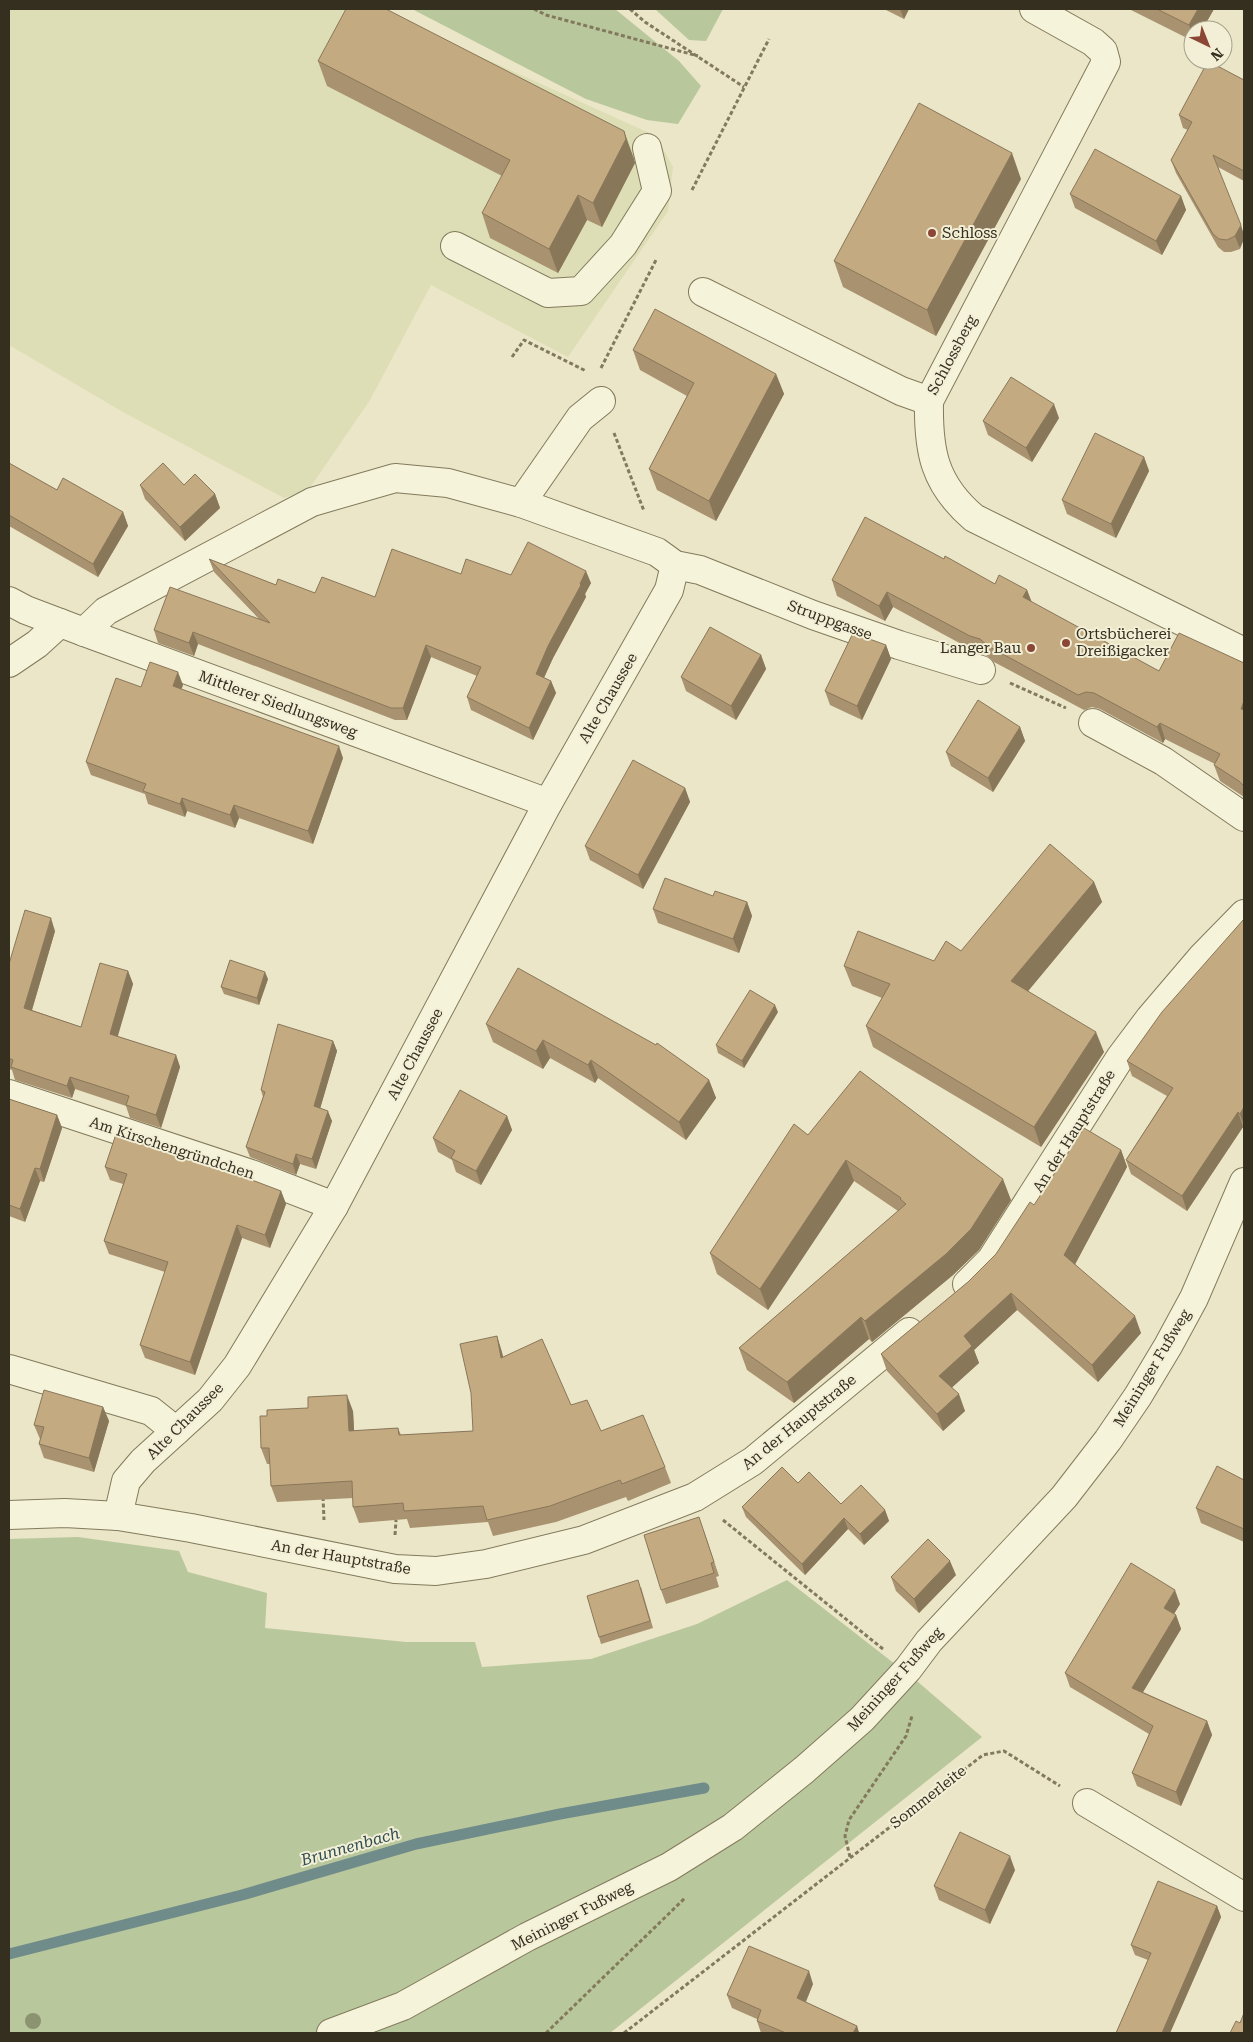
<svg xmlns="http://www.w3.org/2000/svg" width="1253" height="2042" viewBox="0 0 1253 2042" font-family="'Roboto Serif',serif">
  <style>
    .farmland { fill: #dddeb5 }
    .green { fill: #b9c79c }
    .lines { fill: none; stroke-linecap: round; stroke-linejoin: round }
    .stream { stroke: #6f8b8a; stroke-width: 11 }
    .minor-casing { stroke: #837a5e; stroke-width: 30 }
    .path { stroke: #837a5e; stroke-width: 3; stroke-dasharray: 4 2.5; stroke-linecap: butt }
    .minor { stroke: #f5f3d9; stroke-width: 28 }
    .tree { fill: #8b9370 }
    .wall { fill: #a9926f }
    .shaded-wall { fill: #89775a }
    .building { fill: #c4aa81; stroke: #89775a }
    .poi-dot { fill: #8c4635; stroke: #f2efd6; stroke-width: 2 }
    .labels { text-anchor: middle; stroke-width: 4; stroke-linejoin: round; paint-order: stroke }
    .poi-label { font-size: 15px; fill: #352f20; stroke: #f2efd6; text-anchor: start }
    .street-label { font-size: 15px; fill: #352f20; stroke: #f2efd6 }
    .water-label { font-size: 16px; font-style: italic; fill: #314e53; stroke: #f2efd6 }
  </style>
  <rect width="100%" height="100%" fill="#eae6c7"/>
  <!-- farmland -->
  <polygon class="farmland" points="9,9 375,9 656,136 673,167 668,211 568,357 431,285 370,400 309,489 284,498 123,412 9,345"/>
  <!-- green -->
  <g class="green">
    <polygon points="412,9 615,9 679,61 701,86 678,124 647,120 586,99"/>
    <polygon points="655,9 723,9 706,41 689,40"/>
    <polygon points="78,1537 179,1551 188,1572 267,1593 265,1628 406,1642 475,1642 482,1667 591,1659 697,1624 787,1580 918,1682 982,1737 610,2033 9,2033 9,1539"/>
  </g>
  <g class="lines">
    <!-- stream -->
    <polyline class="stream" points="9,1954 242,1895 416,1844 560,1814 704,1788"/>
    <!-- minor casing -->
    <g class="minor-casing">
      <g id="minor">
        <path d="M1034,9l59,33 10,9 3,11 -177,339c-1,50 5,83 45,117l270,134"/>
        <polyline points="455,246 548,293 581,291 623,245 657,191 647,148"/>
        <polyline points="703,292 901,391 929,401"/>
        <polyline points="521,503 580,418 601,401"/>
        <polyline points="9,601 26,610 84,632 548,803"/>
        <polyline points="84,632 106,611 312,502 395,478 448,483 521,503 657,552 675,565 700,570 813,615 899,645 981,670"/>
        <polyline points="9,663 37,644 60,623"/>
        <polyline points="1093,723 1163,761 1244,817"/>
        <polyline points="9,1094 254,1175 334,1206"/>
        <polyline points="967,1284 991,1260 1120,1058 1150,1018 1202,957 1244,914"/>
        <polyline points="9,1369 151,1411 176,1431"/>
        <polyline points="9,1515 65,1513 118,1516 191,1528 395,1569 436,1571 486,1564 584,1540 695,1497 753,1461 909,1332"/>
        <polyline points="118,1516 126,1481 143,1461 210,1400 237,1366 334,1206 548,803 669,590 675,565"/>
        <polyline points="1087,1803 1244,1897"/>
        <polyline points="331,2033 403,2006 527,1937 669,1867 733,1827 804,1770 862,1719 908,1669 929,1641 1064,1497 1108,1440 1138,1396 1168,1346 1194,1298 1244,1182"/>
      </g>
    </g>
    <!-- path -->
    <g class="path">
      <polyline points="534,9 546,15 698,56"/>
      <polyline points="630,9 645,22 744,87"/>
      <polyline points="692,190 769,39"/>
      <polyline points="512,357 524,340 586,371"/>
      <polyline points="601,368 656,260"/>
      <polyline points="614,433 644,511"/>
      <polyline points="1010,683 1066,708"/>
      <polyline points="323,1497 324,1520"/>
      <polyline points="723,1520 883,1649"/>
      <polyline points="395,1535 396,1520"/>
      <polyline points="850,1857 845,1836 849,1820 906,1736 912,1716"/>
      <polyline points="546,2033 685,1898"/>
      <polyline points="624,2033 983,1755 1004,1751 1060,1786"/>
    </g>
    <!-- minor -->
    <use href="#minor" class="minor"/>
  </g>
  <!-- trees -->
  <circle class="tree" cx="33" cy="2021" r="8"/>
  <!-- wall -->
  <g class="wall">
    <polygon points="884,9 909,9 904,19"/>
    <polygon points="1129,9 1214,9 1202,30 1193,30 1193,41"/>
    <polygon points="318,61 633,156 635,163 602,227 587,220 558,273 490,238 482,213 502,176 327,86"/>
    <polygon points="1244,80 1244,181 1218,167 1240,249 1231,252 1224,252 1218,247 1176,173 1171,160 1188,130 1183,128 1179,115"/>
    <polygon points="1021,179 936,336 843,287 834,261"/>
    <polygon points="1070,194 1181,196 1186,210 1162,255 1075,208"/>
    <polygon points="633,350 776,374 784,394 716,521 657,490 649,469 687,396 640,370"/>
    <polygon points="1059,418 1032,462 988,435 983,421"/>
    <polygon points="1144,457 1149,471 1116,538 1067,514 1062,500"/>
    <polygon points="9,463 57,490 123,512 128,526 98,577 9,526"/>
    <polygon points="140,485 184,485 215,494 220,508 185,541 145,499"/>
    <polygon points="209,559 276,585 315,593 375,597 461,574 511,575 591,583 585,594 586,597 553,658 544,678 551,681 556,693 533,740 471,710 467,697 477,676 431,657 407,720 395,720 198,644 194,656 158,643 154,630 259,619 214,572"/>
    <polygon points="944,559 995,584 1027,590 1031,602 1159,671 1244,663 1244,797 1220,781 1214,765 1215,764 1165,739 1163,743 1100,709 1092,707 1084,710 994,662 986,655 976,652 893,607 885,621 837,596 832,580"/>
    <polygon points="886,645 891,659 862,720 830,705 825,691"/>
    <polygon points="761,655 766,669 736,720 686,691 681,677"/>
    <polygon points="183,685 181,689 343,758 313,844 239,818 235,828 187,811 185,817 148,804 145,794 91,775 86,762 141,687"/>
    <polygon points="1020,727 1025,741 993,792 951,766 946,752"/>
    <polygon points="685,788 690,802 643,889 590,860 585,846"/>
    <polygon points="1094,882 1102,902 1028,991 1104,1052 1041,1147 873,1047 866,1026 882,998 852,986 844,966 934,961 961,951"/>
    <polygon points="713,896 747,902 752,916 739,953 658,923 653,909"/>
    <polygon points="1244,919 1244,1128 1243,1127 1187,1211 1131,1174 1126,1160 1167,1096 1132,1076 1127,1061"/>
    <polygon points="55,931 32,1010 81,1027 128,971 133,984 117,1036 176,1055 180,1067 161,1128 130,1118 126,1106 75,1089 72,1098 15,1080 12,1070 9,1069 9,964"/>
    <polygon points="268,979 259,1005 224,994 221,987"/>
    <polygon points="778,1012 744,1068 718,1053 716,1045"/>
    <polygon points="486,1024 709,1080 716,1098 686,1140 598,1078 595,1083 550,1058 543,1069 493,1042"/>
    <polygon points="333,1041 337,1051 320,1108 332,1121 316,1169 300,1164 296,1175 250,1157 246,1147 263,1097 261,1090"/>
    <polygon points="9,1099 57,1115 62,1128 44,1182 40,1181 25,1222 9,1216"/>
    <polygon points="507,1116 512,1130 481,1185 456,1172 452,1160 438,1152 433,1138"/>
    <polygon points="808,1135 1011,1200 979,1250 953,1275 872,1342 869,1339 794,1403 747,1370 739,1348 898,1211 854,1181 768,1310 717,1274 710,1253"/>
    <polygon points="1121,1150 1127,1167 1075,1264 1141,1333 1098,1382 1017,1310 974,1350 979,1363 952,1387 965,1411 943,1431 887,1371 881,1354 968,1282 996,1254 1034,1205"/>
    <polygon points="105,1167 281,1191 286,1204 270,1248 242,1238 195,1375 145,1358 140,1345 165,1272 109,1254 104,1241 123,1184 110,1180"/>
    <polygon points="497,1336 503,1357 571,1405 601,1431 665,1467 671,1483 628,1501 626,1497 556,1522 493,1536 488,1522 410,1528 407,1519 359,1523 353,1507 353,1498 277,1502 271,1486 270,1464 267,1464 261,1448 353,1411 354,1431 398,1428 401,1435 473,1431"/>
    <polygon points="103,1407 109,1421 94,1472 44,1458 39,1444 40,1439 34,1425"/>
    <polygon points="1244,1480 1244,1542 1201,1523 1196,1508"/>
    <polygon points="798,1483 841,1504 885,1510 889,1521 864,1545 848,1529 805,1575 746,1517 742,1507"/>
    <polygon points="704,1531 719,1576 716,1577 719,1587 666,1604 661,1590"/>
    <polygon points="956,1575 919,1613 896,1591 891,1577"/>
    <polygon points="641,1587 653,1628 601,1644 599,1637"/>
    <polygon points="1180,1604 1174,1614 1176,1615 1181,1629 1143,1692 1207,1721 1212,1735 1181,1806 1137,1786 1132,1773 1149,1734 1070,1687 1065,1673"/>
    <polygon points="1015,1870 990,1924 939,1900 934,1886"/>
    <polygon points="1217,1906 1221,1917 1170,2033 1116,2033 1148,1960 1135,1955 1131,1945"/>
    <polygon points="813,1984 806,2002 857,2026 859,2033 761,2033 757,2021 757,2019 732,2008 727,1995"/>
  </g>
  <!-- shaded-wall -->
  <g class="shaded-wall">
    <polygon points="900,9 909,9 904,19"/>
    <polygon points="1198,9 1214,9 1202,30 1193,30 1193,35 1189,25"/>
    <polygon points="624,131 633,156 635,163 602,227 593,203"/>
    <polygon points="1012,153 1021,179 936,336 927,310"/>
    <polygon points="578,195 587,220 558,273 549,249"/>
    <polygon points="1181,196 1186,210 1162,255 1156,241"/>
    <polygon points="1241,225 1244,235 1244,239 1240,249 1235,236"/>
    <polygon points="776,374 784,394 716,521 709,501"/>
    <polygon points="1054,404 1059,418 1032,462 1026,448"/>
    <polygon points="1144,457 1149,471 1116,538 1111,524"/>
    <polygon points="215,494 220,508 185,541 180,527"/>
    <polygon points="123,512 128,526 98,577 93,564"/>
    <polygon points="586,571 591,583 585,594 586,597 553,658 540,686 536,674 548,646"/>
    <polygon points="1027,590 1033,605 1023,597"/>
    <polygon points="887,592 893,607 885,621 879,606"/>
    <polygon points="193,632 198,644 194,656 189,643"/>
    <polygon points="426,645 431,657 407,720 403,708"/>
    <polygon points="886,645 891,659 862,720 857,706"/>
    <polygon points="761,655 766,669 736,720 731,706"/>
    <polygon points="178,672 183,685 178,699 173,686"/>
    <polygon points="551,681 556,693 533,740 529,728"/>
    <polygon points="1244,701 1244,718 1241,709"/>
    <polygon points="1160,723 1165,739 1163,743 1157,727"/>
    <polygon points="1020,727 1025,741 993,792 988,778"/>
    <polygon points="339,746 343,758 313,844 308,831"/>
    <polygon points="685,788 690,802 643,889 638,875"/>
    <polygon points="182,798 187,811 185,817 180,804"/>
    <polygon points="234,805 239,818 235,828 230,815"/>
    <polygon points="1094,882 1102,902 1019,1002 1011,981"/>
    <polygon points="747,902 752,916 739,953 733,939"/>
    <polygon points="51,918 55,931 29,1020 24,1008"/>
    <polygon points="128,971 133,984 115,1046 110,1034"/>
    <polygon points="265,972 268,979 259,1005 257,998"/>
    <polygon points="775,1005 778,1012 744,1068 742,1061"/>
    <polygon points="1096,1032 1104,1052 1041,1147 1034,1127"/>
    <polygon points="543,1040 550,1058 543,1069 536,1051"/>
    <polygon points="333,1041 337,1051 318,1116 314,1106"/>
    <polygon points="176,1055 180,1067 161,1128 156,1115"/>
    <polygon points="591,1060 598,1078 595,1083 588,1065"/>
    <polygon points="70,1077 75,1089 72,1098 67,1086"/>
    <polygon points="709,1080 716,1098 686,1140 679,1122"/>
    <polygon points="1244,1107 1244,1125 1240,1114"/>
    <polygon points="328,1111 332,1121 316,1169 312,1159"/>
    <polygon points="1238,1112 1243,1127 1187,1211 1182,1196"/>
    <polygon points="57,1115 62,1128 44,1182 40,1169"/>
    <polygon points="507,1116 512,1130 481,1185 476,1171"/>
    <polygon points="1121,1150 1127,1167 1071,1272 1064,1255"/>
    <polygon points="296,1154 300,1164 296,1175 293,1164"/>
    <polygon points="846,1160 854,1181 768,1310 760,1289"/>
    <polygon points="35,1168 40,1181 25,1222 20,1209"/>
    <polygon points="1003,1179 1011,1200 979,1250 953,1275 872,1342 865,1321"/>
    <polygon points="281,1191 286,1204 270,1248 265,1235"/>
    <polygon points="237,1225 242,1238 195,1375 190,1362"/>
    <polygon points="1011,1293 1017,1310 974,1350 979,1363 946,1393 939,1376 964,1336"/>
    <polygon points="1135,1316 1141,1333 1098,1382 1092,1365"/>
    <polygon points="861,1317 869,1339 794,1403 787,1382"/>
    <polygon points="497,1336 502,1352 507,1374 501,1358"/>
    <polygon points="959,1394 965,1411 943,1431 937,1414"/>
    <polygon points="347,1395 353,1411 355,1447 349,1431"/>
    <polygon points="103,1407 109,1421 94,1472 89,1458"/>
    <polygon points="885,1510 889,1521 864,1545 860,1534"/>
    <polygon points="844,1518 848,1529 805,1575 802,1564"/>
    <polygon points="950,1561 956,1575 919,1613 914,1599"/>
    <polygon points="1175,1590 1180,1604 1169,1622 1164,1608"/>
    <polygon points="1176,1615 1181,1629 1137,1702 1132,1688"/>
    <polygon points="1207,1721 1212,1735 1181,1806 1176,1792"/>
    <polygon points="1010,1856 1015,1870 990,1924 985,1910"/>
    <polygon points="1217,1906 1221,1917 1170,2033 1162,2033"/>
    <polygon points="809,1971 813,1984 802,2010 797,1998"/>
    <polygon points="857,2026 859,2033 853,2033"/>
  </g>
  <!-- building -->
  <g class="building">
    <polygon points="346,9 386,9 624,131 626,139 593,203 578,195 549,249 482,213 510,160 318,61"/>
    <polygon points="1157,9 1198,9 1189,25"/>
    <polygon points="1208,61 1244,80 1244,171 1213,155 1241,225 1235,236 1227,240 1219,239 1213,234 1171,160 1192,122 1179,115"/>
    <polygon points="919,103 1012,153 927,310 834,261"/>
    <polygon points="1095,149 1181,196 1156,241 1070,194"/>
    <polygon points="655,309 776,374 709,501 649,469 694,383 633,350"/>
    <polygon points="1011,377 1054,404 1026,448 983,421"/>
    <polygon points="1095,433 1144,457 1111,524 1062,500"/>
    <polygon points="9,463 57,490 63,478 123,512 93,564 9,515"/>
    <polygon points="163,463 184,485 195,474 215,494 180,527 140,485"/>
    <polygon points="865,517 944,559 945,556 995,584 999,575 1027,590 1023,597 1159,671 1179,633 1244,663 1244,701 1241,709 1244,710 1244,786 1239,781 1214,765 1220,754 1160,723 1157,727 1094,693 1086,692 1078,695 988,646 980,639 970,636 887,592 879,606 832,580"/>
    <polygon points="528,542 586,571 580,584 581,585 548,646 536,674 551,681 529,728 467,697 481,667 426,645 403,708 391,708 193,632 189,643 154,630 170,587 270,623 209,559 276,585 278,579 315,593 322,577 375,597 392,549 461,574 466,559 511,575"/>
    <polygon points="710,627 761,655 731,706 681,677"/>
    <polygon points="853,633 886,645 857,706 825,691"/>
    <polygon points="150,662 178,672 173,686 339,746 308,831 234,805 230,815 182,798 180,804 143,791 146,784 86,762 116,678 141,687"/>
    <polygon points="978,700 1020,727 988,778 946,752"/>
    <polygon points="633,760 685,788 638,875 585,846"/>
    <polygon points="1050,844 1094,882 1011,981 1096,1032 1034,1127 866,1026 890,984 844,966 858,931 934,961 946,941 961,951"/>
    <polygon points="665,878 713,896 715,891 747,902 733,939 653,909"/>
    <polygon points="25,910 51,918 24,1008 81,1027 100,963 128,971 110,1034 176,1055 156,1115 126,1105 129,1096 70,1077 67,1086 11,1067 13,1060 9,1058 9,964"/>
    <polygon points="1244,919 1244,1107 1240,1114 1238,1112 1182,1196 1126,1160 1173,1088 1127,1061 1162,1012"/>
    <polygon points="230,960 265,972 257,998 221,987"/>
    <polygon points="518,968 656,1045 657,1043 709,1080 679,1122 591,1060 588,1065 543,1040 536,1051 486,1024"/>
    <polygon points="750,990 775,1005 742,1061 716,1045"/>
    <polygon points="278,1024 333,1041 314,1106 328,1111 312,1159 296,1154 293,1164 246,1147 265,1092 261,1090"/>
    <polygon points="860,1071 1003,1179 971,1229 946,1254 865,1321 861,1317 787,1382 739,1348 906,1204 900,1199 901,1198 846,1160 760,1289 710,1253 794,1124 808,1135"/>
    <polygon points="460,1090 507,1116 476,1171 451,1158 455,1151 433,1138"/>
    <polygon points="9,1099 57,1115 40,1169 35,1168 20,1209 9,1205"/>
    <polygon points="1084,1128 1121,1150 1064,1255 1135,1316 1092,1365 1011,1293 964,1336 972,1346 939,1376 959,1394 937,1414 881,1354 968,1282 996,1254 1030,1202 1034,1205"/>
    <polygon points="116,1134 244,1177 281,1191 265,1235 237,1225 190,1362 140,1345 168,1262 104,1241 127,1174 105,1167"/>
    <polygon points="497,1336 501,1358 542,1339 571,1405 587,1400 601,1431 643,1415 665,1467 622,1484 620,1480 550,1506 487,1520 483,1506 404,1511 403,1503 353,1507 352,1481 271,1486 269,1448 261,1448 260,1416 267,1416 267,1410 308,1408 308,1397 347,1395 349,1431 398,1428 399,1435 473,1431 471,1393 460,1344"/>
    <polygon points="44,1390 103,1407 89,1458 39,1444 44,1427 34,1425"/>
    <polygon points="1217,1466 1244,1480 1244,1529 1196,1508"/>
    <polygon points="782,1467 798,1483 809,1472 841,1504 861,1485 885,1510 860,1534 844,1518 802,1564 742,1507"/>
    <polygon points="699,1517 714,1562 711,1563 714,1573 661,1590 644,1535"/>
    <polygon points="928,1539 950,1561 914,1599 891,1577"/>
    <polygon points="1131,1563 1175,1590 1164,1608 1176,1615 1132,1688 1207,1721 1176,1792 1132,1773 1153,1726 1065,1673"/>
    <polygon points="638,1580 650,1621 599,1637 587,1596"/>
    <polygon points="960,1832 1010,1856 985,1910 934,1886"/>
    <polygon points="1158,1881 1217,1906 1162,2033 1116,2033 1151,1953 1131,1945"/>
    <polygon points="749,1946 809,1971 797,1998 857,2026 853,2033 786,2033 757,2021 761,2010 727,1995"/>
    <polygon points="1244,2013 1244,2033 1230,2033 1236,2021 1240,2023"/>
  </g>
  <!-- markers -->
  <g class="poi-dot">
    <circle cx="932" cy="233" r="5"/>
    <circle cx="1066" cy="643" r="5"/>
    <circle cx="1031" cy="648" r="5"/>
  </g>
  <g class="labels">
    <!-- poi labels -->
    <g class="poi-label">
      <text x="942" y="238">Schloss</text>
      <text x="1076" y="639">Ortsbücherei<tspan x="1076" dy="17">Dreißigacker</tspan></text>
      <text x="1021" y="653" text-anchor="end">Langer Bau</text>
    </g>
    <!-- street labels -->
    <g class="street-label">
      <text transform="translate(952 355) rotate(-62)" y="5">Schlossberg</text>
      <text transform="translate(830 620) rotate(20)" y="5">Struppgasse</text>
      <text transform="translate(608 698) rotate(-60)" y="5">Alte Chaussee</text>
      <text transform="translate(278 704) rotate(20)" y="5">Mittlerer Siedlungsweg</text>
      <text transform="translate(415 1054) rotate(-62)" y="5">Alte Chaussee</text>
      <text transform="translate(1074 1131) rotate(-58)" y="5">An der Hauptstraße</text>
      <text transform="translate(172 1148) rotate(18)" y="5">Am Kirschengründchen</text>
      <text transform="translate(1152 1368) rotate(-59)" y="5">Meininger Fußweg</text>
      <text transform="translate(185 1421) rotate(-45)" y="5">Alte Chaussee</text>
      <text transform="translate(799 1422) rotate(-39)" y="5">An der Hauptstraße</text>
      <text transform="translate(341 1557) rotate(10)" y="5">An der Hauptstraße</text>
      <text transform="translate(895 1679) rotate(-48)" y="5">Meininger Fußweg</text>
      <text transform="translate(928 1797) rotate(-38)" y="5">Sommerleite</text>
      <text transform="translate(572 1916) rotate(-27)" y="5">Meininger Fußweg</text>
    </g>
    <!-- water labels -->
    <g class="water-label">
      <text transform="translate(350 1846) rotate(-16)" y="6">Brunnenbach</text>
    </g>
  </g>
  <!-- border -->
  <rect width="1253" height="2042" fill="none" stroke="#352f20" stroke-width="20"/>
  <!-- north arrow -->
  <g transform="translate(1208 45) rotate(137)"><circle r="24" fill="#f2efd6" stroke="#a6a28d"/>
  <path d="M0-4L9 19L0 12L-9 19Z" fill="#8c4635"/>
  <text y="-8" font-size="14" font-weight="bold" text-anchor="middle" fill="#352f20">N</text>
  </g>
</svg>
